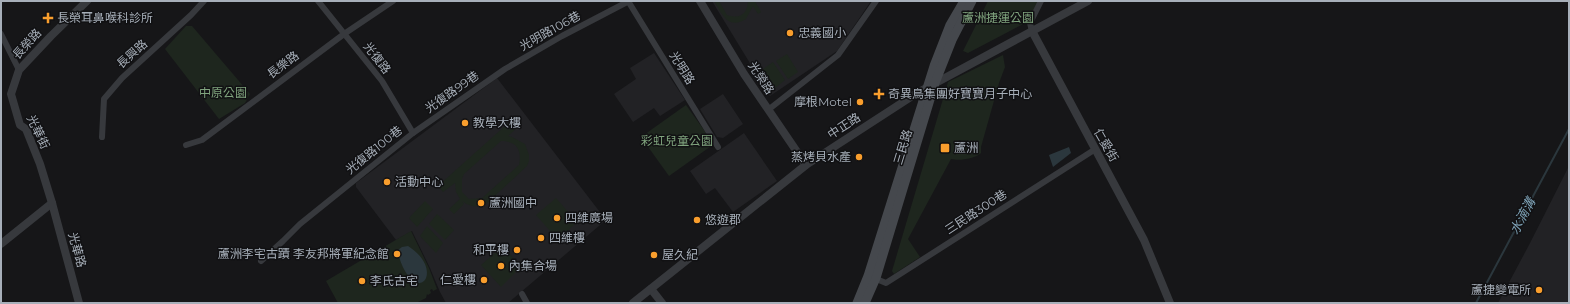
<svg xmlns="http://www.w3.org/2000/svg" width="1570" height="304" viewBox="0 0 1570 304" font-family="Montserrat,'Noto Sans TC',sans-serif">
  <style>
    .built { fill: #222225 }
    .green { fill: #1e261e; fill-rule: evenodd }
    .water { fill: #2b373d }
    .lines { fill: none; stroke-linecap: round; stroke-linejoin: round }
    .stream { stroke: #2b373d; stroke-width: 2 }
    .minor { stroke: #37393d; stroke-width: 6 }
    .tertiary { stroke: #37393d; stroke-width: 8 }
    .secondary { stroke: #45484d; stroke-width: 9 }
    .poi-dot { fill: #f99e2d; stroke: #111113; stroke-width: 1.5 }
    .labels { text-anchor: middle; stroke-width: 3; stroke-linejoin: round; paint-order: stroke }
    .poi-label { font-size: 12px; fill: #a7afb9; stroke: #111113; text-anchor: start }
    .park-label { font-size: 12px; fill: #80a47e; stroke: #111113 }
    .street-label { font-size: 12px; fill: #a7afb9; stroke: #111113 }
    .water-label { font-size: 13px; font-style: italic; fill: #7da1b5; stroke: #111113 }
  </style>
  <rect width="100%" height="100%" fill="#161618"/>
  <!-- built -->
  <g class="built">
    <polygon points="712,1 871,1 837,51 770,96"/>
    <polygon points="654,53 685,100 660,116 654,108 633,122 614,94 636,79 630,68"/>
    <polygon points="497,78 606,220 508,303 446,303 440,292 430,268 412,231 396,240 356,187 356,183"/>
    <polygon points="723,94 743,124 723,138 717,137 700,109"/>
    <polygon points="744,133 777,181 733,212 715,188 706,194 690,171"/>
    <polygon points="1569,166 1569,303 1498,303 1529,245"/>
  </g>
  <!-- green -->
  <g class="green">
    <path d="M714,1h5l8,14c13,4 20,0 21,-14h7l6,11 -3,2 -5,-8 -7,13c-18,11 -24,-5 -32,-18z"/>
    <polygon points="988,1 1039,1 1027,22 968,53 963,51"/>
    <polygon points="186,26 192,26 250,94 245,103 219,119 165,49"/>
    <polygon points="787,54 798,72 788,79 776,61"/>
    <path d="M1003,55l2,12 -6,16 -18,64v6c-6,6 -22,8 -30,6l-43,80 12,18 -26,17 -2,-3 56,-189z"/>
    <polygon points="773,62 785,80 775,88 763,69"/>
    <polygon points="686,105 714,144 669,176 641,137"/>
    <path d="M514,118l6,7 -12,11 4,1 13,7 4,11v6l-2,5 -42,39c-9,2 -15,2 -23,-4l2,3 -10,10 -5,-5 11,-10 -4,-7 -1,-9 -12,9 -5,-6zM501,141c16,0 21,9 18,24l-37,33 -13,1 -7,-7v-13l2,-5z"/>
    <polygon points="556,198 577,222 558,240 536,215"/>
    <polygon points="425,201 433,209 417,227 409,218"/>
    <polygon points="437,214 454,230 445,240 429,224"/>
    <polygon points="427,226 443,243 436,253 420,236"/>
    <polygon points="411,231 429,268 437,289 433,291 432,289 430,290 431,293 428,295 427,294 426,298 416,303 338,303 326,281"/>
    <polygon points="503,246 521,267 501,287 481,265"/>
  </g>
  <!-- water -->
  <g class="water">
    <polygon points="1069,147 1071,153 1053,167 1049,155"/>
    <path d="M408,246c35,22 14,55 -3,25 -4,-7 -6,-13 -7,-21l4,-3z"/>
  </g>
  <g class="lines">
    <!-- stream -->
    <polyline class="stream" points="1476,303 1569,129"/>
    <!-- minor -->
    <g class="minor">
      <polyline points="318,1 382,81 413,133"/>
      <polyline points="628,1 718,147"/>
      <polyline points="1032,31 1030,23 1041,1"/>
      <polyline points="1,34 19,70"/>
      <polyline points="768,110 838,55 876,1"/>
      <polyline points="102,137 104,99 122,78 191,15 204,1"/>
      <polyline points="186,145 202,140 344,34 393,1"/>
      <polyline points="261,261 283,241 300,224 413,133 505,69 562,36 629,1"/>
      <polyline points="874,278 886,283 1094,150"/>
      <polyline points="522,294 527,303"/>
    </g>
    <!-- tertiary -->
    <g class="tertiary">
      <polyline points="700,1 744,74 806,165"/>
      <polyline points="1032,31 1144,240 1170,303"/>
      <polyline points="1,244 52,203"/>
      <polyline points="651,289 662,303"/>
      <polyline points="79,303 52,203 40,164 26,129 20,125 11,94 19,70 51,36 87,1"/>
      <polyline points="633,303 806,165 917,93 1088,1"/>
    </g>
    <!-- secondary -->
    <g class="secondary">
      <polyline points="857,303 868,276 934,66 950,25 964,1"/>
      <polyline points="865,303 876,278 935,83 952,40 972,1"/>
    </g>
  </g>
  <!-- markers -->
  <g class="poi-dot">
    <path d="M46 12h4v4h4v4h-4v4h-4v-4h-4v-4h4z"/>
    <circle cx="790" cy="33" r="4"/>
    <path d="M877 88h4v4h4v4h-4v4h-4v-4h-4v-4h4z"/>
    <circle cx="860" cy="102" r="4"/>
    <circle cx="465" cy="123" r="4"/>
    <rect x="940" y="143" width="10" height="10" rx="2"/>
    <circle cx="859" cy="157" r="4"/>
    <circle cx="387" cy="182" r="4"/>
    <circle cx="481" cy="203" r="4"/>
    <circle cx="557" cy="218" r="4"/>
    <circle cx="697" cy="220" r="4"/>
    <circle cx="541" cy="238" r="4"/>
    <circle cx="517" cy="250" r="4"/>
    <circle cx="397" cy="254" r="4"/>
    <circle cx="654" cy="255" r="4"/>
    <circle cx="501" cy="266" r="4"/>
    <circle cx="484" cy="280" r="4"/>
    <circle cx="362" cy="281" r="4"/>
    <circle cx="1539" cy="290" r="4"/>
  </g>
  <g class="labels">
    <!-- poi labels -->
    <g class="poi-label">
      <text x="57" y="22">長榮耳鼻喉科診所</text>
      <text x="798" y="37">忠義國小</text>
      <text x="888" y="98">奇異鳥集團好寶寶月子中心</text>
      <text x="852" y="106" text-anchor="end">摩根Motel</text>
      <text x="473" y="127">教學大樓</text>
      <text x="954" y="152">蘆洲</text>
      <text x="851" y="161" text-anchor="end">蒸烤貝水產</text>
      <text x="395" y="186">活動中心</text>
      <text x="489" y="207">蘆洲國中</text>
      <text x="565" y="222">四維廣場</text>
      <text x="705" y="224">悠遊郡</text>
      <text x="549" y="242">四維樓</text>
      <text x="509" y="254" text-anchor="end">和平樓</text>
      <text x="389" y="258" text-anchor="end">蘆洲李宅古蹟 李友邦將軍紀念館</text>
      <text x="662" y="259">屋久紀</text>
      <text x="509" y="270">內集合場</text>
      <text x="476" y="284" text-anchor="end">仁愛樓</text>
      <text x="370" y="285">李氏古宅</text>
      <text x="1531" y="294" text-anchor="end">蘆捷變電所</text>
    </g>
    <!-- park labels -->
    <g class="park-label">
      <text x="998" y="22">蘆洲捷運公園</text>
      <text x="223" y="97">中原公園</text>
      <text x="677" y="145">彩虹兒童公園</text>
    </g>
    <!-- street labels -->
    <g class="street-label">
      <text transform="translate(550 31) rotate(-29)" y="4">光明路106巷</text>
      <text transform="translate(27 44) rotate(-48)" y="4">長榮路</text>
      <text transform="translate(132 54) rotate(-42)" y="4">長興路</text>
      <text transform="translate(377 58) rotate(52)" y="4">光復路</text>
      <text transform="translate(283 65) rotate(-37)" y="4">長樂路</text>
      <text transform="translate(682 68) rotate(58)" y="4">光明路</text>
      <text transform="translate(761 78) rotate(57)" y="4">光榮路</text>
      <text transform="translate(452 92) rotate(-35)" y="4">光復路99巷</text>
      <text transform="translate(844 126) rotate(-33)" y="4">中正路</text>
      <text transform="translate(38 132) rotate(64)" y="4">光華街</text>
      <text transform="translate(1106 145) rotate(60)" y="4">仁愛街</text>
      <text transform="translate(903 147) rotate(-73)" y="4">三民路</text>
      <text transform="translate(374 150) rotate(-39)" y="4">光復路100巷</text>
      <text transform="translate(976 212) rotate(-33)" y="4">三民路300巷</text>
      <text transform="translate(77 250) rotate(74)" y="4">光華路</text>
    </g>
    <!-- water labels -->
    <g class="water-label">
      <text transform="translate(1522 216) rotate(-62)" y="5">水湳溝</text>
    </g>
  </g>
  <!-- border -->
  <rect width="1570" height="304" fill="none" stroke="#a7afb9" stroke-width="4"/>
</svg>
